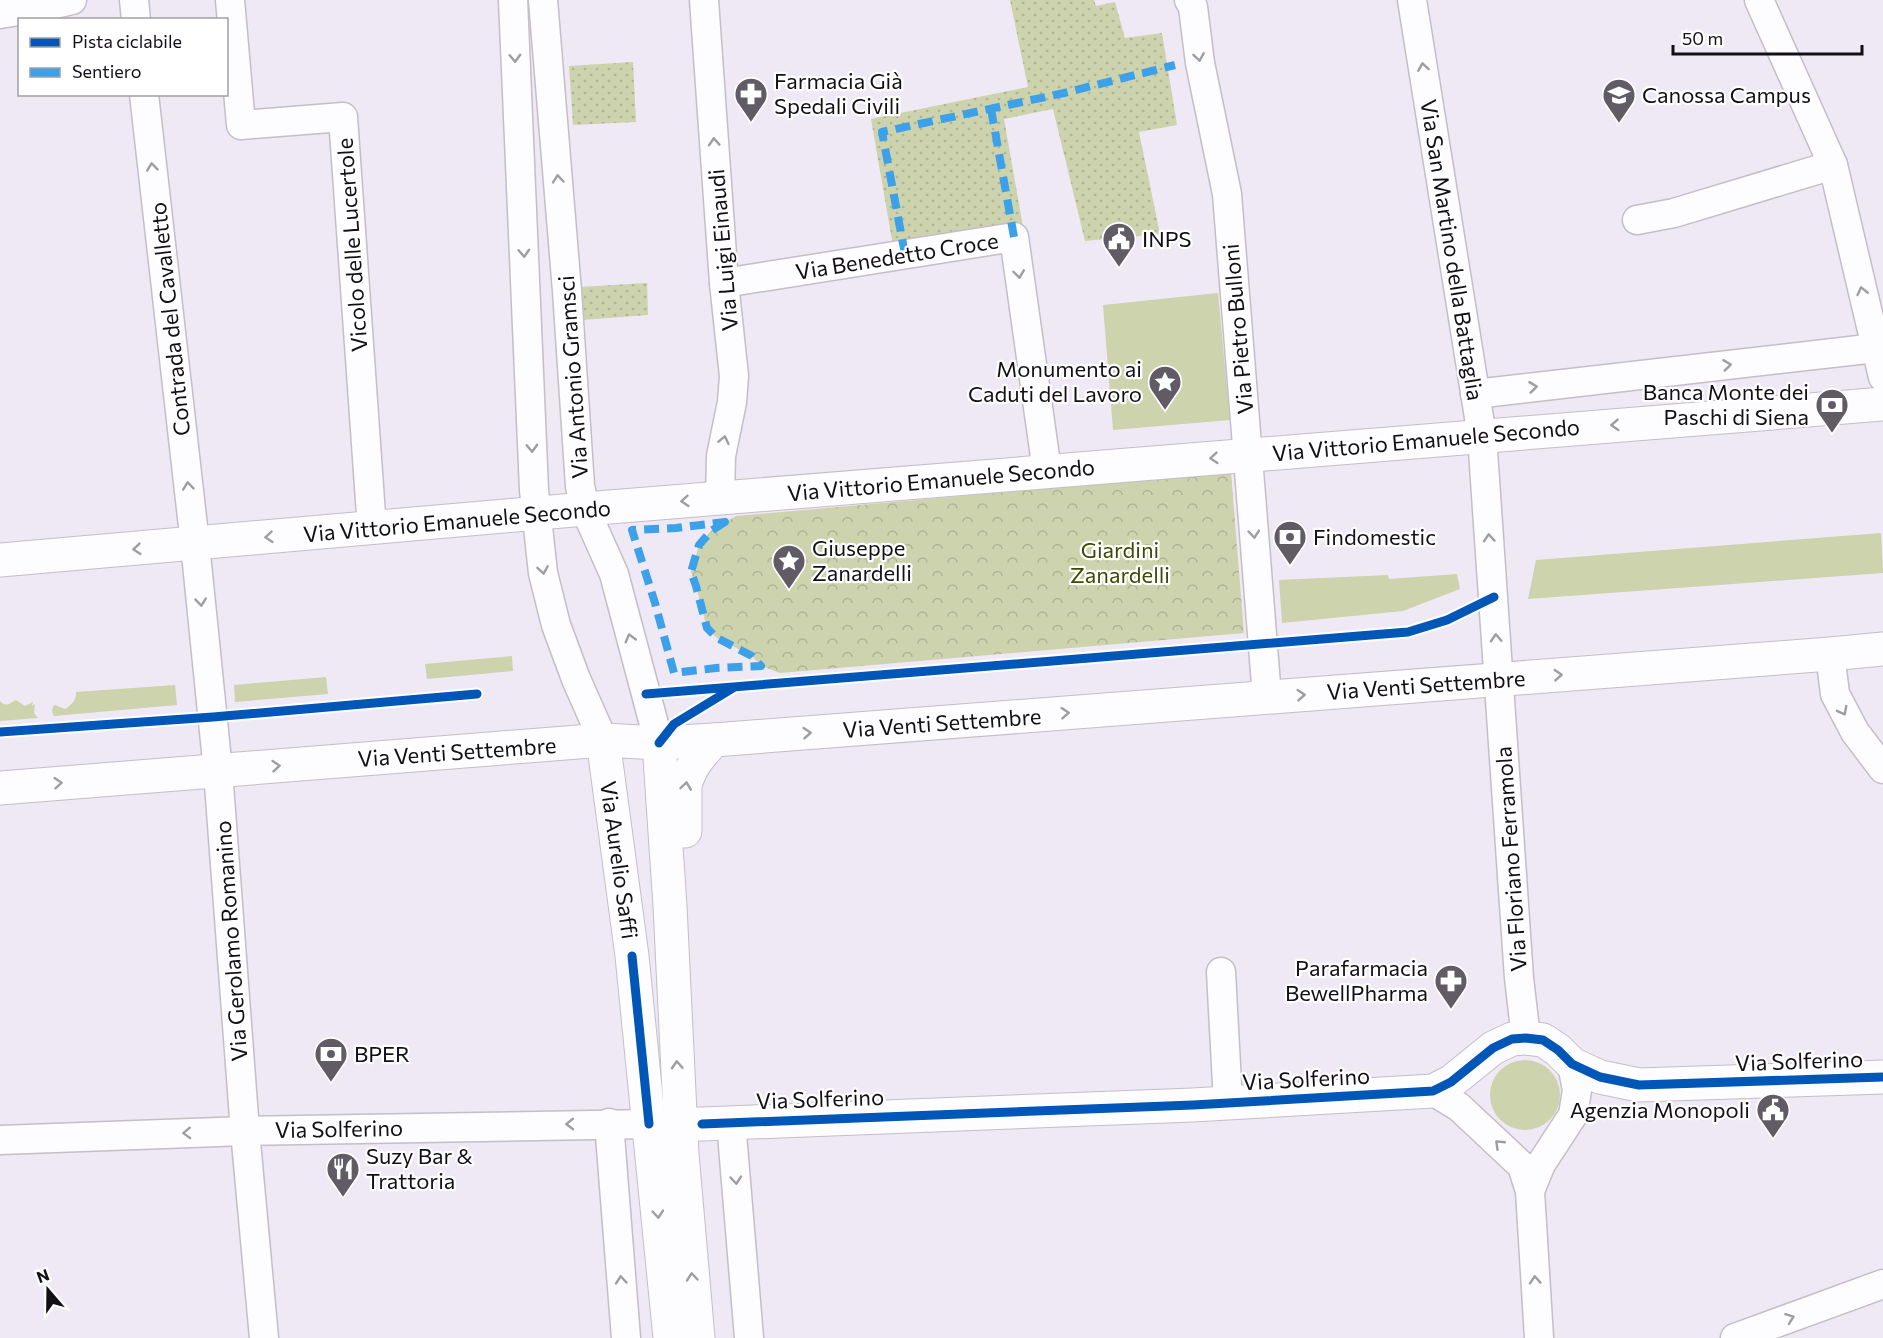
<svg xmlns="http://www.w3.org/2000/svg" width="1883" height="1338" viewBox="0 0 1883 1338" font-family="Commissioner,sans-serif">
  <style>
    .grass { fill: #cdd3ad }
    .forest { fill: url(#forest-crowns) }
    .garden { fill: url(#garden-dots) }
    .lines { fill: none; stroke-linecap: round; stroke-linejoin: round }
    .street-casing { stroke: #c4bec8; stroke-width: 31 }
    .secondary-casing { stroke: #c4bec8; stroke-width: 35 }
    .street { stroke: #fdfcfe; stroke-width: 28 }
    .secondary { stroke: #fdfcfe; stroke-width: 33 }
    .quiet { stroke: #3da1ea; stroke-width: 8; stroke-dasharray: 15 8; stroke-linecap: butt }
    .cycleway-casing { stroke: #fff; stroke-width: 13 }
    .cycleway { stroke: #0057b8; stroke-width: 9 }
    .oneway { stroke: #9f9da2 }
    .labels { text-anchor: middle; stroke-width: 4.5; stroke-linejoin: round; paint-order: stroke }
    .poi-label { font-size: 22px; fill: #130f17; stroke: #fff; text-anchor: start }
    .street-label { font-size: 22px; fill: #130f17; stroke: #fff }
    .park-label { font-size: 22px; fill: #3e4803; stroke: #fff }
  </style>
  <defs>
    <pattern id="forest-crowns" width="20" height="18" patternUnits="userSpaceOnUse" patternTransform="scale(1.5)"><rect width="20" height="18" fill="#cdd3ad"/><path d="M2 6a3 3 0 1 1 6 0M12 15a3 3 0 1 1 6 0" fill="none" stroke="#afb494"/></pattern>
    <pattern id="garden-dots" width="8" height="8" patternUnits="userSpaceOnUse" patternTransform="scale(1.5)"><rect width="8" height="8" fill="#cdd3ad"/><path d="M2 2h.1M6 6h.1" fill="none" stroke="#afb494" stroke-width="1.8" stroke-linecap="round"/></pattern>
  </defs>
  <rect width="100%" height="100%" fill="#efe8f5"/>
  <!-- grass -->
  <g class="grass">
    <polygon points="1218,293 1230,420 1113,430 1103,305"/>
    <polygon points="1881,533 1883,573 1528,599 1536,560"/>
    <polygon points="1457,574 1460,589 1403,611 1282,623 1279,580 1388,575 1389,579"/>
    <polygon points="512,656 513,671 427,679 425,664"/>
    <polygon points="326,677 328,694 235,702 234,685"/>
    <path d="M175,685l2,20 -123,11 -2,-4 1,-6 2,-1 10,4c6,-3 12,-10 11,-17z"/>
    <path d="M16,700l9,6 8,-4 -1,4 3,-2 -1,9 4,5 -38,3v-20c7,7 9,2 16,-1z"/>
    <circle cx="1525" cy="1095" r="35"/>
  </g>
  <!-- forest -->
  <polygon class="forest" points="1231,472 1244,633 780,673 761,666 752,656 717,638 707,628 696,586 691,572 699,545 711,531 736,516"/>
  <!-- garden -->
  <g class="garden">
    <polygon points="1010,0 1094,0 1096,6 1115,2 1125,38 1162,33 1177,125 1139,132 1160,234 1085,241 1053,109 1004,119 1023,227 893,246 871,119 1028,87"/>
    <polygon points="633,62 636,122 573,125 569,66"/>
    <polygon points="647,283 648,315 582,320 580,287"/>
  </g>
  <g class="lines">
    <!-- street casing -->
    <g class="street-casing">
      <g id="street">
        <polyline points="134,0 136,20"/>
        <polyline points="230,0 241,125 343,117 372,529"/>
        <polyline points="513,0 534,490 543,573 556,625 576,679 603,740"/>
        <polyline points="543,0 567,291 580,486 585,509 614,574 659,743"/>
        <polyline points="704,0 724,283 734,376 732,402 721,456 720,498"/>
        <polyline points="1189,0 1193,7 1200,63 1227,194 1267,697"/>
        <polyline points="1412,0 1482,436 1519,978 1526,1038"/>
        <polyline points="1759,0 1833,165 1883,377"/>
        <polyline points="0,14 37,8 72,0"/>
        <polyline points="144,94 195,544 218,771 245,1131 264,1338"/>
        <polyline points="1637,220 1674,213 1833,165"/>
        <polyline points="724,283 1014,237 1047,471"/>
        <polyline points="1475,394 1876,348"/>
        <polyline points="1830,654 1835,694 1855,732 1883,769"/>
        <polyline points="1221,972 1228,1103"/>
        <polyline points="1433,1091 1459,1107 1522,1166 1530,1191 1539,1338"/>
        <polyline points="731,1122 749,1338"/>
        <polyline points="609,1123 626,1338"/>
        <polyline points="0,1140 245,1131 649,1124"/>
        <polyline points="1530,1191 1541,1164 1573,1115 1577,1090 1572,1064"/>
        <polyline points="1735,1338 1883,1284"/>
      </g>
    </g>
    <!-- secondary casing -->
    <g class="secondary-casing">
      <g id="secondary">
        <polyline points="0,560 585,509 1883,404"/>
        <polyline points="603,740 632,956 670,1338"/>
        <polyline points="659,743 670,906 682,1154 698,1338"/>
        <polyline points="0,788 603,740 659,743 714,740 1830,654 1883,649"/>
        <path d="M685,831v-46c7,-22 14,-28 29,-45"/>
        <polyline points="649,1124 702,1124 1193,1105 1433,1091 1451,1082 1493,1048 1512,1039 1526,1038 1543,1040 1558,1050 1572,1064 1600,1077 1639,1085 1883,1077"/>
      </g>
    </g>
    <!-- street -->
    <use href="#street" class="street"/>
    <!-- secondary -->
    <use href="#secondary" class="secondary"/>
    <!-- quiet -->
    <g class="quiet">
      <polyline points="991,109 1014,237"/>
      <polyline points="905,254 882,132 1064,93 1175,65"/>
      <polygon points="725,522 711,531 699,545 691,572 696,586 707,628 717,638 752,656 761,666 716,668 674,673 655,603 632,530 676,528"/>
    </g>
    <!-- cycleway casing -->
    <g class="cycleway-casing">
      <g id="cycleway">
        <polyline points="646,694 1408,632 1447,620 1494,597"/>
        <polyline points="0,732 213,717 477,694"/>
        <polyline points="659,743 674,724 733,688"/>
        <polyline points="632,956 649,1124"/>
        <polyline points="702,1124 1193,1105 1433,1091 1451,1082 1493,1048 1512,1039 1526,1038 1543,1040 1558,1050 1572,1064 1600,1077 1639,1085 1883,1077"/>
      </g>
    </g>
    <!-- cycleway -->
    <use href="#cycleway" class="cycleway"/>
  </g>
  <!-- one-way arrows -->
  <defs><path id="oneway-chevron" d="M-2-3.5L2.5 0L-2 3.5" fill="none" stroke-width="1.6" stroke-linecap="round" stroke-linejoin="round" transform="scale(1.5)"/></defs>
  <g class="oneway">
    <use href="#oneway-chevron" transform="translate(1199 57) rotate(81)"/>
    <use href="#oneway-chevron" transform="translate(515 58) rotate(88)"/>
    <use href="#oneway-chevron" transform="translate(1423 67) rotate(-99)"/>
    <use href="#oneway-chevron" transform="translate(714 142) rotate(-94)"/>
    <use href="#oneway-chevron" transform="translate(152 167) rotate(-96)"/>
    <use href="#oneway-chevron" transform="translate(558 179) rotate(-95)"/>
    <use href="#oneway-chevron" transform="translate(524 253) rotate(87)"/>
    <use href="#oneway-chevron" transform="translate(1019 274) rotate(82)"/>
    <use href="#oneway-chevron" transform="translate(1862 291) rotate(-103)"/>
    <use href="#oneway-chevron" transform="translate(1727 365) rotate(-7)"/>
    <use href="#oneway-chevron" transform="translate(1533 387) rotate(-7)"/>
    <use href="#oneway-chevron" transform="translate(1615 425) rotate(176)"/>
    <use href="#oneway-chevron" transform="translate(724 440) rotate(-78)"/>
    <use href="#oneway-chevron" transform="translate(532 448) rotate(88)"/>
    <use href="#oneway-chevron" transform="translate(1214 458) rotate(175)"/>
    <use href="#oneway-chevron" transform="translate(188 486) rotate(-96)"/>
    <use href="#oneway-chevron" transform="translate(685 501) rotate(175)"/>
    <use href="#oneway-chevron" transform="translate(1254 534) rotate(85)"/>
    <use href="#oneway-chevron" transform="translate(269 537) rotate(175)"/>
    <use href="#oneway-chevron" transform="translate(1489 538) rotate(-94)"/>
    <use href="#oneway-chevron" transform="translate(137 549) rotate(175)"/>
    <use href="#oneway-chevron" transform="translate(543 570) rotate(81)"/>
    <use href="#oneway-chevron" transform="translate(201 602) rotate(84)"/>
    <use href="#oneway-chevron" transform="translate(630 638) rotate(-105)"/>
    <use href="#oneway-chevron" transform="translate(1496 638) rotate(-93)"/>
    <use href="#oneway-chevron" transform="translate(1558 675) rotate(-4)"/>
    <use href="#oneway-chevron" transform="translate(1301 695) rotate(-4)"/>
    <use href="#oneway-chevron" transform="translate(1843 711) rotate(62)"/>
    <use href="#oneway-chevron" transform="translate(1065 713) rotate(-4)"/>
    <use href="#oneway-chevron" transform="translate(807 733) rotate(-4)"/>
    <use href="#oneway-chevron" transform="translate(276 766) rotate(-5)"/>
    <use href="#oneway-chevron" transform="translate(58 783) rotate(-5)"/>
    <use href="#oneway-chevron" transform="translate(686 786) rotate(-82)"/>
    <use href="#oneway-chevron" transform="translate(677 1065) rotate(-93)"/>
    <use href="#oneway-chevron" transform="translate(570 1124) rotate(179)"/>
    <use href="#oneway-chevron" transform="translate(187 1133) rotate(178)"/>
    <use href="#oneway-chevron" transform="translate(1499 1144) rotate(-136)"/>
    <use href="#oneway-chevron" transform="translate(736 1180) rotate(85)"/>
    <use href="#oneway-chevron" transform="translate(658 1214) rotate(85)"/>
    <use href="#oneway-chevron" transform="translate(692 1277) rotate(-95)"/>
    <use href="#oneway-chevron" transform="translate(621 1280) rotate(-95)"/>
    <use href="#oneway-chevron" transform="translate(1535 1280) rotate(-94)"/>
    <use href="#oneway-chevron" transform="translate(1790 1318) rotate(-20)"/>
  </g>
  <!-- icons -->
  <defs>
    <g id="pharmacy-pin" transform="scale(1.725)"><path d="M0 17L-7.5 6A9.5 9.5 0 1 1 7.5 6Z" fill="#605b65" stroke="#fff"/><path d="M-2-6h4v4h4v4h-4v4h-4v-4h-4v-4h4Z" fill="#fff"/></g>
    <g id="school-pin" transform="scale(1.725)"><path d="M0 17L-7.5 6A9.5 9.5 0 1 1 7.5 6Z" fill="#605b65" stroke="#fff"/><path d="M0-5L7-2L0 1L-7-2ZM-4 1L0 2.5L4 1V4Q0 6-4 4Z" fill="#fff"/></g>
    <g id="civic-pin" transform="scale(1.725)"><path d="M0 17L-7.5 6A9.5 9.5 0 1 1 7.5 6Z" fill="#605b65" stroke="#fff"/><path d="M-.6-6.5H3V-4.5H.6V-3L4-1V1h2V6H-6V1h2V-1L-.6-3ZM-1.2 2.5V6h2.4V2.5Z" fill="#fff"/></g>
    <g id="sight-pin" transform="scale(1.725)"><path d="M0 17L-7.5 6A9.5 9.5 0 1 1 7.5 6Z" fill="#605b65" stroke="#fff"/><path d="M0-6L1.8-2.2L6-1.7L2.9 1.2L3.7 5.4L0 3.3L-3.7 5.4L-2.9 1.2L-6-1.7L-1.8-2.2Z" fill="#fff"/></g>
    <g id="bank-pin" transform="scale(1.725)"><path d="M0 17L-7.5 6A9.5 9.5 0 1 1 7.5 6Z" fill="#605b65" stroke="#fff"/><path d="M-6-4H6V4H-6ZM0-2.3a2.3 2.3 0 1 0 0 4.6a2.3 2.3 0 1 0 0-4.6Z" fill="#fff"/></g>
    <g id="restaurant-pin" transform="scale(1.725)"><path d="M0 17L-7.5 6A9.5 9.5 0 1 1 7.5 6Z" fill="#605b65" stroke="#fff"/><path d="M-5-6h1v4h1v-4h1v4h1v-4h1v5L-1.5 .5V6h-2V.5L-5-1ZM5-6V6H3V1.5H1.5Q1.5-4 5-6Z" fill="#fff"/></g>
  </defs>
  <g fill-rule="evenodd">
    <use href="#pharmacy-pin" x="751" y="94"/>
    <use href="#school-pin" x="1619" y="95"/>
    <use href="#civic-pin" x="1119" y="239"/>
    <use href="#sight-pin" x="1165" y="382"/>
    <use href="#bank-pin" x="1832" y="405"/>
    <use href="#bank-pin" x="1290" y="537"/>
    <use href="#sight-pin" x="789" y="561"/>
    <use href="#pharmacy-pin" x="1451" y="981"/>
    <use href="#bank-pin" x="331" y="1054"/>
    <use href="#civic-pin" x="1773" y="1110"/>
    <use href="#restaurant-pin" x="343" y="1169"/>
  </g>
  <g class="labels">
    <!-- poi labels -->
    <g class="poi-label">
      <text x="774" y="89">Farmacia Già<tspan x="774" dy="25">Spedali Civili</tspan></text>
      <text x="1642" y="103">Canossa Campus</text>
      <text x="1142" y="247">INPS</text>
      <text x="1142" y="377" text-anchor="end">Monumento ai<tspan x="1142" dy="25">Caduti del Lavoro</tspan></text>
      <text x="1809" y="400" text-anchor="end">Banca Monte dei<tspan x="1809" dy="25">Paschi di Siena</tspan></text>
      <text x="1313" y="545">Findomestic</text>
      <text x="812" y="556">Giuseppe<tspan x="812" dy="25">Zanardelli</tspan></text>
      <text x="1428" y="976" text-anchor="end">Parafarmacia<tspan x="1428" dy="25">BewellPharma</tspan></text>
      <text x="354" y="1062">BPER</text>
      <text x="1750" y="1118" text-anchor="end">Agenzia Monopoli</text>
      <text x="366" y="1164">Suzy Bar &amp;<tspan x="366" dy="25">Trattoria</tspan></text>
    </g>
    <!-- street labels -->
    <g class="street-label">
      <text transform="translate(352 245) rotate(-94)" y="8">Vicolo delle Lucertole</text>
      <text transform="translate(723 250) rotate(-95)" y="8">Via Luigi Einaudi</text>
      <text transform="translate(1452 250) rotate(81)" y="8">Via San Martino della Battaglia</text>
      <text transform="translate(897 256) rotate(-9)" y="8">Via Benedetto Croce</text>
      <text transform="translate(170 319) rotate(-96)" y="8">Contrada del Cavalletto</text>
      <text transform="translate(1238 329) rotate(-95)" y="8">Via Pietro Bulloni</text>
      <text transform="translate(573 377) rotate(-94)" y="8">Via Antonio Gramsci</text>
      <text transform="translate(1426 440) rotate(-5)" y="8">Via Vittorio Emanuele Secondo</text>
      <text transform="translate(941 480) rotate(-5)" y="8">Via Vittorio Emanuele Secondo</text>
      <text transform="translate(457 521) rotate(-5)" y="8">Via Vittorio Emanuele Secondo</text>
      <text transform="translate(1426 685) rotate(-4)" y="8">Via Venti Settembre</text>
      <text transform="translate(942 723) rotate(-4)" y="8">Via Venti Settembre</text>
      <text transform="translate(457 752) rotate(-4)" y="8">Via Venti Settembre</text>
      <text transform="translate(1511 859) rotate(-94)" y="8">Via Floriano Ferramola</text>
      <text transform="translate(619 860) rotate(82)" y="8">Via Aurelio Saffi</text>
      <text transform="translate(231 941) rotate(-94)" y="8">Via Gerolamo Romanino</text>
      <text transform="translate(1799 1061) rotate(-2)" y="8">Via Solferino</text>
      <text transform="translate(1306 1079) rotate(-3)" y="8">Via Solferino</text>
      <text transform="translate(820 1099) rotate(-2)" y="8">Via Solferino</text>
      <text transform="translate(339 1129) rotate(-1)" y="8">Via Solferino</text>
    </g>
    <!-- park labels -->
    <g class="park-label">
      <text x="1120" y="558">Giardini<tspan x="1120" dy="25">Zanardelli</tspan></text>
    </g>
  </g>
  <!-- legend -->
  <rect x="18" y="18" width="210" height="78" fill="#ffffff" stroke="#a19fa2" stroke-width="1.5"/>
  <rect x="30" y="38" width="30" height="9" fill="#0057b8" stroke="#a19fa2" stroke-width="1.5"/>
  <text x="72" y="48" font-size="18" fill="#130f17">Pista ciclabile</text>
  <rect x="30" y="68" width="30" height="9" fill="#3da1ea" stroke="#a19fa2" stroke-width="1.5"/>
  <text x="72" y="78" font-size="18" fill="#130f17">Sentiero</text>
  <!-- north arrow -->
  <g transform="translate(48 1290) rotate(340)" stroke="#ffffff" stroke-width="4.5" paint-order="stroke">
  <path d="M0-4.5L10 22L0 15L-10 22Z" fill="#130f17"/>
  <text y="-9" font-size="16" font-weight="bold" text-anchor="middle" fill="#130f17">N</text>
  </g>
  <!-- scale -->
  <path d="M1673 45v9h189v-9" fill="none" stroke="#130f17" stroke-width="3"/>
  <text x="1682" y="45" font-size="18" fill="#130f17" stroke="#ffffff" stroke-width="4.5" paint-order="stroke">50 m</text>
</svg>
